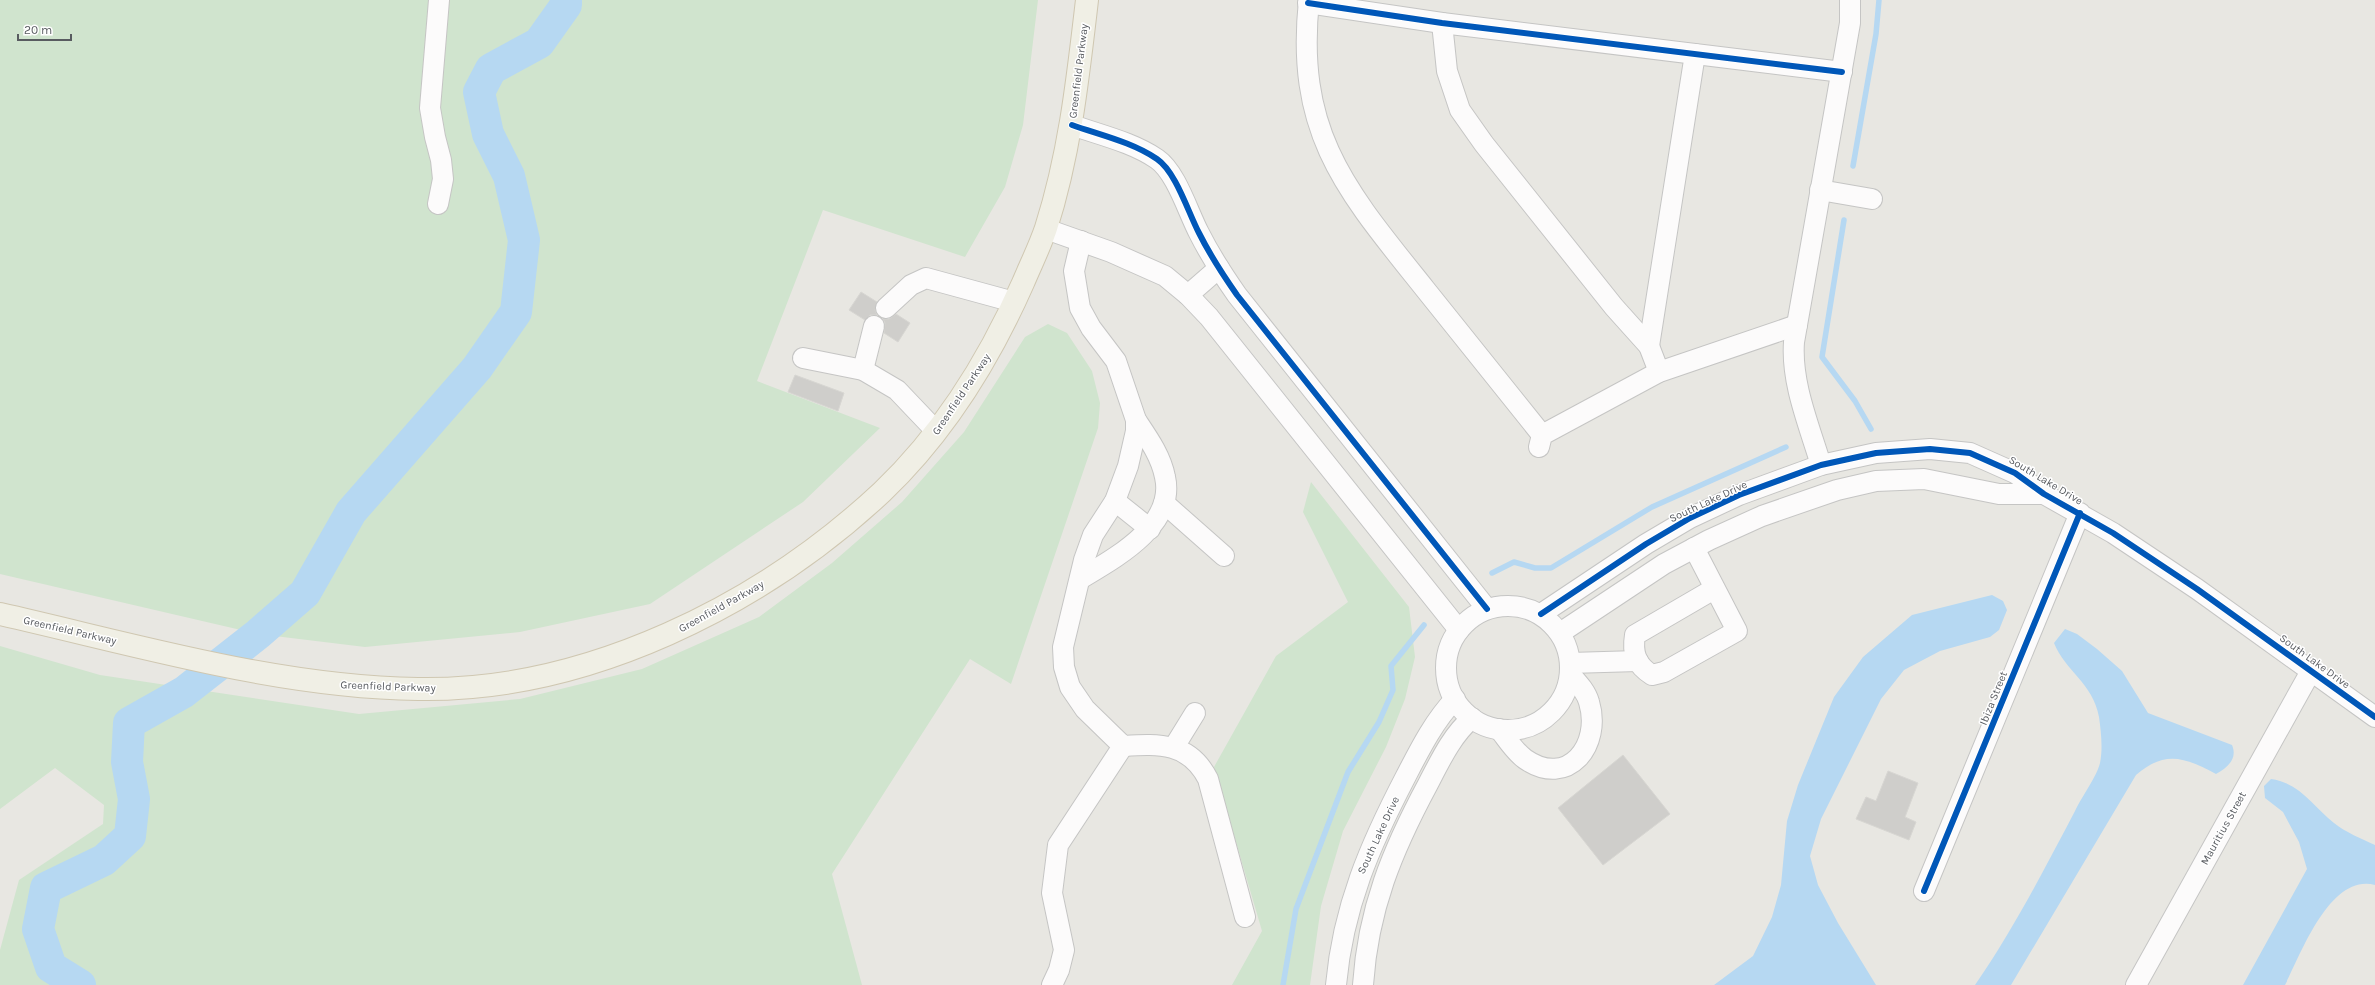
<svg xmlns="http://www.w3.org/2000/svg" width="2375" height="985" viewBox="0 0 2375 985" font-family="Karla,sans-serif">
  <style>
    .green { fill: #d0e4ce }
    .water { fill: #b6d8f2 }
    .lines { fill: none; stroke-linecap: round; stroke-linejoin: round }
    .stream { stroke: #b6d8f2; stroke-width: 5.5 }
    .river { stroke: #b6d8f2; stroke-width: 32 }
    .building { fill: #cfcecb; stroke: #d7d6d2 }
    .minor-casing { stroke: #c5c5c4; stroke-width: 22 }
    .major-casing { stroke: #cfc7b1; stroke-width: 24 }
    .minor { stroke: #fcfbfb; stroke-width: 20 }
    .major { stroke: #f0efe5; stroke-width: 22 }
    .cycleway-casing { stroke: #fff; stroke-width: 8 }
    .cycleway { stroke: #0057b8; stroke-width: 6 }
    .labels { text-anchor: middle; stroke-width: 3; stroke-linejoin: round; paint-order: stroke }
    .street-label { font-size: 11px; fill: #585b60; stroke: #fff }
  </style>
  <rect width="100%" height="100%" fill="#e8e7e2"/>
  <!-- green -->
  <g class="green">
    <polygon points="0,0 1038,0 1023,125 1005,187 965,257 823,210 757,381 880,428 803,502 650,604 520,632 365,647 258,634 0,574"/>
    <polygon points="1048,324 1067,333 1092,371 1100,403 1098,428 1011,684 970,659 832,874 862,985 0,985 0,950 19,880 103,824 104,805 55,768 0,809 0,646 100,675 359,714 520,699 642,669 759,617 832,563 902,502 964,432 1025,337"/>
    <polygon points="1311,482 1409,607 1415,657 1405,699 1386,747 1343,831 1321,906 1310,985 1232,985 1262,931 1214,767 1276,656 1348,602 1303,512"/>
  </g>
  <!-- water -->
  <g class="water">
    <polygon points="1992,595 2003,601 2007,610 1999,630 1990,637 1940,651 1904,670 1881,699 1821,819 1810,856 1818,885 1838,923 1876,985 1714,985 1753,956 1772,917 1781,885 1787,821 1798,785 1834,697 1863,657 1912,615"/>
    <path d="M2065,629l12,5 20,15 25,22 26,42 84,32c6,14 -5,23 -16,29 -32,-17 -51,-24 -80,1l-125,210h-36c38,-55 69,-115 100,-174 6,-13 22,-35 25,-48 3,-14 1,-32 -1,-46 -6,-34 -34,-46 -45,-74z"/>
    <path d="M2271,779c29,4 42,27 63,44 11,9 28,16 41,22v40c-45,-12 -74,69 -90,100h-42l64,-116 -8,-27 -16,-30 -18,-14 -1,-12z"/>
  </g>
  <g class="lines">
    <!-- stream -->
    <g class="stream">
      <polyline points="1853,166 1876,34 1879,0"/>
      <polyline points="1844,220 1822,357 1855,401 1871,429"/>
      <polyline points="1492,573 1514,562 1535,568 1551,568 1652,507 1786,447"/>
      <polyline points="1283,985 1296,909 1348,772 1379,722 1393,690 1391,666 1424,625"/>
    </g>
    <!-- river -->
    <polyline class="river" points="80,985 51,967 38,929 46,888 104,860 130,836 134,799 127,762 129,723 184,692 258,634 305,593 351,512 477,368 516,312 524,240 509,176 488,134 479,92 491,69 539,43 566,5 566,0"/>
  </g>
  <!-- building -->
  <g class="building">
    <polygon points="861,292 877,302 875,310 877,315 870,315 865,320 849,310"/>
    <polygon points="896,314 910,323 898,342 884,333 885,323 883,319 889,319"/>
    <polygon points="795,375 844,393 838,411 788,392"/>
    <polygon points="1623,755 1670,814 1603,865 1558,808"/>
    <polygon points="1888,771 1918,783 1905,817 1916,822 1909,840 1856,819 1866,797 1876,801"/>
  </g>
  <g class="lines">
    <!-- minor casing -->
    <g class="minor-casing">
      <g id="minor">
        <path d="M1309,0c-14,134 37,190 116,289 39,48 78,97 117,146"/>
        <polyline points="1308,3 1442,23 1842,72"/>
        <polyline points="1442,23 1447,71 1460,110 1484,144 1614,307 1649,346 1659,372"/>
        <path d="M1072,125c28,10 60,17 85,34 19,13 31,53 42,74 11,22 24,42 38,62l250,314"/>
        <polyline points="1820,190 1872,199"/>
        <polyline points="438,204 443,179 441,160 435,137 430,108 439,0"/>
        <polyline points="1046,229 1111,252 1165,276 1188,295 1209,317 1459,630"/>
        <path d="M1081,241l-7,30 6,37 11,20 25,33 20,59v11l-8,35 -13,35 -22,34 -9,25 -21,87 1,20 6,20 15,22 38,37c36,-2 66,-4 85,33l37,138"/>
        <polyline points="1188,295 1219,268"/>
        <polyline points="886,308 911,285 926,278 1014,302"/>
        <polyline points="1649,346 1695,54"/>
        <polyline points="803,358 863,370 897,390 936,431"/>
        <polyline points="863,370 874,326"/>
        <polyline points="1539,447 1542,435 1659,372 1797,325"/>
        <path d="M1821,465c-12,-40 -30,-82 -27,-123l56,-319v-23"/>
        <polyline points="1115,501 1150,529"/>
        <polyline points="1164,503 1224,556"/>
        <path d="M1694,548l43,83 -73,41 -12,3c-16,-10 -20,-22 -17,-40l79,-46"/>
        <path d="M1080,579c33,-20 96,-53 85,-102 -4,-21 -17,-39 -29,-57"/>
        <circle cx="1508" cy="668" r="62"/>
        <polyline points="1541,614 1646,544 1690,518 1739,495 1821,465 1876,453 1930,449 1970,453 2015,473 2044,494 2113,533 2197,589 2375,717"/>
        <polyline points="1560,633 1664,564 1709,540 1762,516 1837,490 1876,481 1924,479 1999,494 2044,494"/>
        <polyline points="1570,663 1638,661"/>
        <path d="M1499,729c8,10 15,22 26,30 43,30 77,-14 64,-57 -3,-11 -12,-20 -19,-28"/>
        <polyline points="1174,747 1195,713"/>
        <polyline points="1924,891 2080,513"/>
        <polyline points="1052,985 1059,970 1064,950 1052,893 1058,845 1123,746"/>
        <path d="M1336,985c7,-78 34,-140 70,-209 14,-27 28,-55 49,-77"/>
        <path d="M1363,985c5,-76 29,-134 65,-201 12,-23 24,-49 44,-66"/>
        <polyline points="2136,985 2311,671"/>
      </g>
    </g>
    <!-- major casing -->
    <g class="major-casing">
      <path id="major" d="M0,614c137,31 277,73 418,75 169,3 343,-84 464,-197 62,-59 107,-132 141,-209 8,-19 17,-37 23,-55 24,-75 32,-151 41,-228"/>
    </g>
    <!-- minor -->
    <use href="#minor" class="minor"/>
    <!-- major -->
    <use href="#major" class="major"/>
    <!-- cycleway casing -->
    <g class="cycleway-casing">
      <g id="cycleway">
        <polyline points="1308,3 1442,23 1842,72"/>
        <path d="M1072,125c28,10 60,17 85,34 19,13 31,53 42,74 11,22 24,42 38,62l250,314"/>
        <polyline points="1541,614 1646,544 1690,518 1739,495 1821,465 1876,453 1930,449 1970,453 2015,473 2044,494 2113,533 2197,589 2375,717"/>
        <polyline points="1924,891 2080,513"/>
      </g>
    </g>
    <!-- cycleway -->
    <use href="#cycleway" class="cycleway"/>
  </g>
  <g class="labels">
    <!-- street labels -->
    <g class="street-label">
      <text transform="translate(1078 71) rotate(-83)" y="4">Greenfield Parkway</text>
      <text transform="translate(961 394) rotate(-56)" y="4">Greenfield Parkway</text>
      <text transform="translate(2046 480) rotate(31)" y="4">South Lake Drive</text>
      <text transform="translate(1708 501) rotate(-25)" y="4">South Lake Drive</text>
      <text transform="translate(721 606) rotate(-29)" y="4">Greenfield Parkway</text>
      <text transform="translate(70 630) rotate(13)" y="4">Greenfield Parkway</text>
      <text transform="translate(2315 661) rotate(36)" y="4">South Lake Drive</text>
      <text transform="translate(388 686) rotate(2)" y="4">Greenfield Parkway</text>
      <text transform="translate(1993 698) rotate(-68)" y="4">Ibiza Street</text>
      <text transform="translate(2223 828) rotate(-61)" y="4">Mauritius Street</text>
      <text transform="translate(1378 835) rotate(-65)" y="4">South Lake Drive</text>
    </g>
  </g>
  <!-- scale -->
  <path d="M18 34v6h53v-6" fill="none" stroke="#585b60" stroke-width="2"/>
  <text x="24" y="34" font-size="12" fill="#585b60" stroke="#ffffff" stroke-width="3" paint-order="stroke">20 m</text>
</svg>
